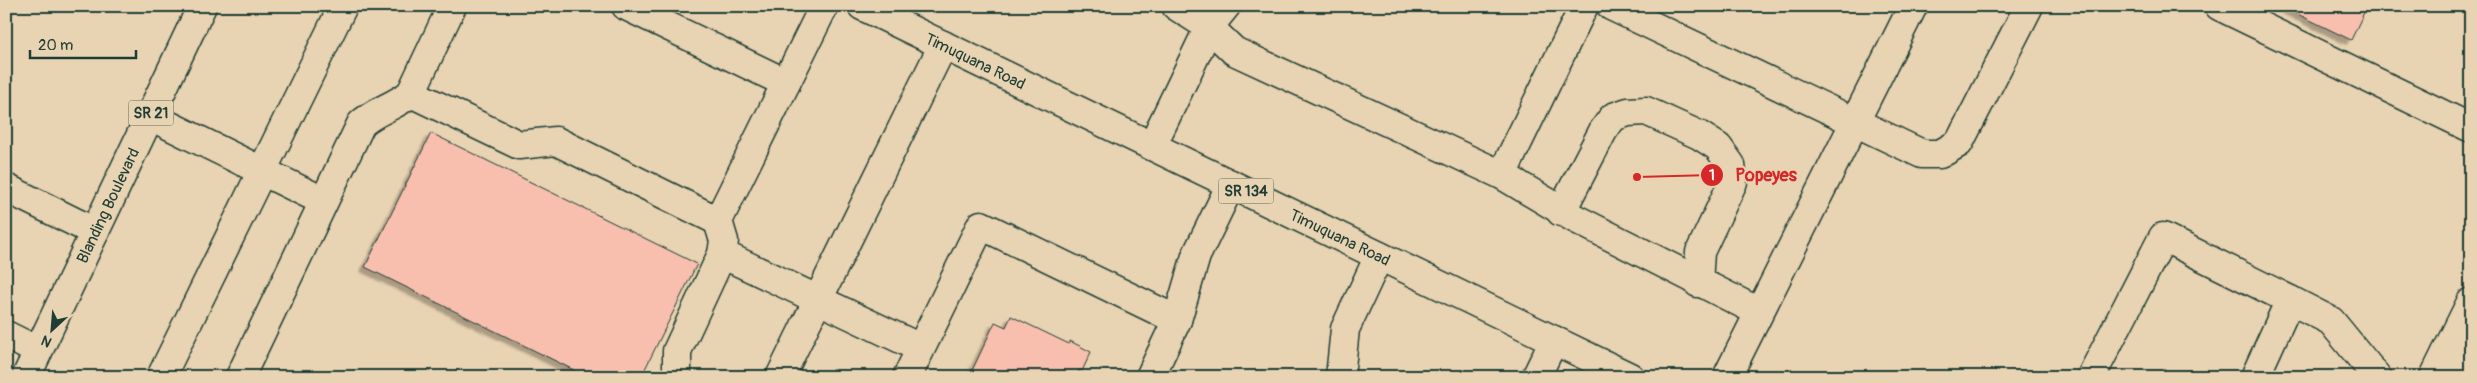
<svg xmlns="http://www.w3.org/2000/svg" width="2477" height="383" viewBox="0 0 2477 383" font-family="Pangolin,sans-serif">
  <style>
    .building { fill: #f8bfae; stroke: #1f3d34; filter: url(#shadow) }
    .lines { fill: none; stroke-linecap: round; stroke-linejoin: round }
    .minor-casing { stroke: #1f3d34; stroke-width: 31 }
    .major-casing { stroke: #1f3d34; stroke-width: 31 }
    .minor { stroke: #e8d3b2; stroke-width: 28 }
    .major { stroke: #e8d3b2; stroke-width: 28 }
    .labels { text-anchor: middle; stroke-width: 4; stroke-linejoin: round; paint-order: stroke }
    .shield { fill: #e8d3b2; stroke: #5b6a5a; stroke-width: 1 }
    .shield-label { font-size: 15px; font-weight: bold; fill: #1f3d34 }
    .street-label { font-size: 16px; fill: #1f3d34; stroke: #e8d3b2 }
    .leader { fill: none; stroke: #d62828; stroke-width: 2 }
    .callout-dot { fill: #d62828; stroke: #e8d3b2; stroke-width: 2 }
    .mark-label { font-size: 15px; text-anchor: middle; font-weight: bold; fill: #fff }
    .callout-label { font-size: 18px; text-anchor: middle; font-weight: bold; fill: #d62828; stroke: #e8d3b2; stroke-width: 4; stroke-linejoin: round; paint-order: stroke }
  </style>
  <defs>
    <filter id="shadow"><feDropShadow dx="-4.5" dy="4.5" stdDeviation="1" flood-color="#0004"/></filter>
  </defs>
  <rect width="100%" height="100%" fill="#e8d3b2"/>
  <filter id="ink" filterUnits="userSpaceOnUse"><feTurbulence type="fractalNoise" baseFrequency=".02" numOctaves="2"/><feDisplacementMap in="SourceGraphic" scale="10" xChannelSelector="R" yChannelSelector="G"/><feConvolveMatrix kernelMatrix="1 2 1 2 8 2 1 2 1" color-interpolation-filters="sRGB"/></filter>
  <g filter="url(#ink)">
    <!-- building -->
    <g class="building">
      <polygon points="2281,6 2367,6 2351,40"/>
      <polygon points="431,133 697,264 641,377 588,377 365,267"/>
      <polygon points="1011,316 1069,344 1070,341 1091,352 1082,371 1079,370 1076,377 969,377 995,322 1006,327"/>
    </g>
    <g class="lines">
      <!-- minor casing -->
      <g class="minor-casing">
        <g id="minor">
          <polyline points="452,6 411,93 519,145 556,141 718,221"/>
          <polyline points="626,6 786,83"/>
          <polyline points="1176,6 1209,27 1234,51 1502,175 1574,218 1759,312"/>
          <polyline points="1611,6 1922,154 1940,154 1959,143 2029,6"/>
          <polyline points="2219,6 2471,128"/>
          <polyline points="150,116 323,201"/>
          <polyline points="1152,146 1209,27 1226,6"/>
          <polyline points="1502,175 1584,6"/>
          <polyline points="6,188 95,232"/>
          <polyline points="1561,212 1603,131 1613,117 1628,112 1646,111 1699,135 1718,147 1731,165 1733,182 1700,252 1698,283"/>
          <polyline points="722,254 920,348"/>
          <polyline points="2290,300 2331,321 2377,377"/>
          <polyline points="6,335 38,351"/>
          <polyline points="2446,353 2471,365"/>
          <polyline points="161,377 343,6"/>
          <path d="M240,377l121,-253c13,-13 35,-18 50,-31"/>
          <polyline points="677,377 677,351 722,254 724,241 718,221 824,6"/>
          <polyline points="780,377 943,45"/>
          <polyline points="907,377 981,225 1177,320"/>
          <polyline points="1150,377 1177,320 1196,256 1231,184"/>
          <polyline points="1340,377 1345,329 1379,256"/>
          <polyline points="1536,377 1554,340"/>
          <polyline points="1727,377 1913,6"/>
          <polyline points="2091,377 2163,237 2290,300 2255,377"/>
          <polyline points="2434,377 2471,302"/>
        </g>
      </g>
      <!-- major casing -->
      <g class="major-casing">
        <g id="major">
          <path id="s1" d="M862,6l768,371"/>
          <path id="s2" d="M26,377l176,-371"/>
        </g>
      </g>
      <!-- minor -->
      <use href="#minor" class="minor"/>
      <!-- major -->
      <use href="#major" class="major"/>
    </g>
  </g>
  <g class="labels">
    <!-- shield labels -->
    <g class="shield">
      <rect x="128.5" y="100.5" width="45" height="25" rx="4"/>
      <rect x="1218.5" y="178.5" width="55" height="25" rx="4"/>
    </g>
    <g class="shield-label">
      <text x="151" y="118">SR 21</text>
      <text x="1246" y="196">SR 134</text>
    </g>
    <!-- street labels -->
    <g class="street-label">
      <text dy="6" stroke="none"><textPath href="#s1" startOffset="126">Timuquana Road</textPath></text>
      <text dy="6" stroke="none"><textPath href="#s2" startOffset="190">Blanding Boulevard</textPath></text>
      <text dy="6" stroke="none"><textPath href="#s1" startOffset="531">Timuquana Road</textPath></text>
    </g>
  </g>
  <!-- callouts -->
  <path class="leader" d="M1637 177L1712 175"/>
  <g class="callout-dot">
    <circle cx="1637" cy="177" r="5"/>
    <circle cx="1712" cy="175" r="12"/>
  </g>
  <g class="mark-label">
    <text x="1712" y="180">1</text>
  </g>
  <g class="callout-label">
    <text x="1766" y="181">Popeyes</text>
  </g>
  <!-- margin -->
  <rect width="2477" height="383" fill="none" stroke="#e8d3b2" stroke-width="25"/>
  <rect x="12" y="12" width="2452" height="358" fill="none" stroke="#1f3d34" stroke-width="2" filter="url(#ink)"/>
  <!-- north arrow -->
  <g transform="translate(52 330) rotate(206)" stroke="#e8d3b2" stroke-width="4" paint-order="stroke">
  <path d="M0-4L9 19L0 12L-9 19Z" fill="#1f3d34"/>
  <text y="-8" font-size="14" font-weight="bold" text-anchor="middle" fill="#1f3d34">N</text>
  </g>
  <!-- scale -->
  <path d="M30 50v8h106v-8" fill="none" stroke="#1f3d34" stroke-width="2.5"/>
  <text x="38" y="50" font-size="15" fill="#1f3d34" stroke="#e8d3b2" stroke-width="4" paint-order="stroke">20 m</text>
</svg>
